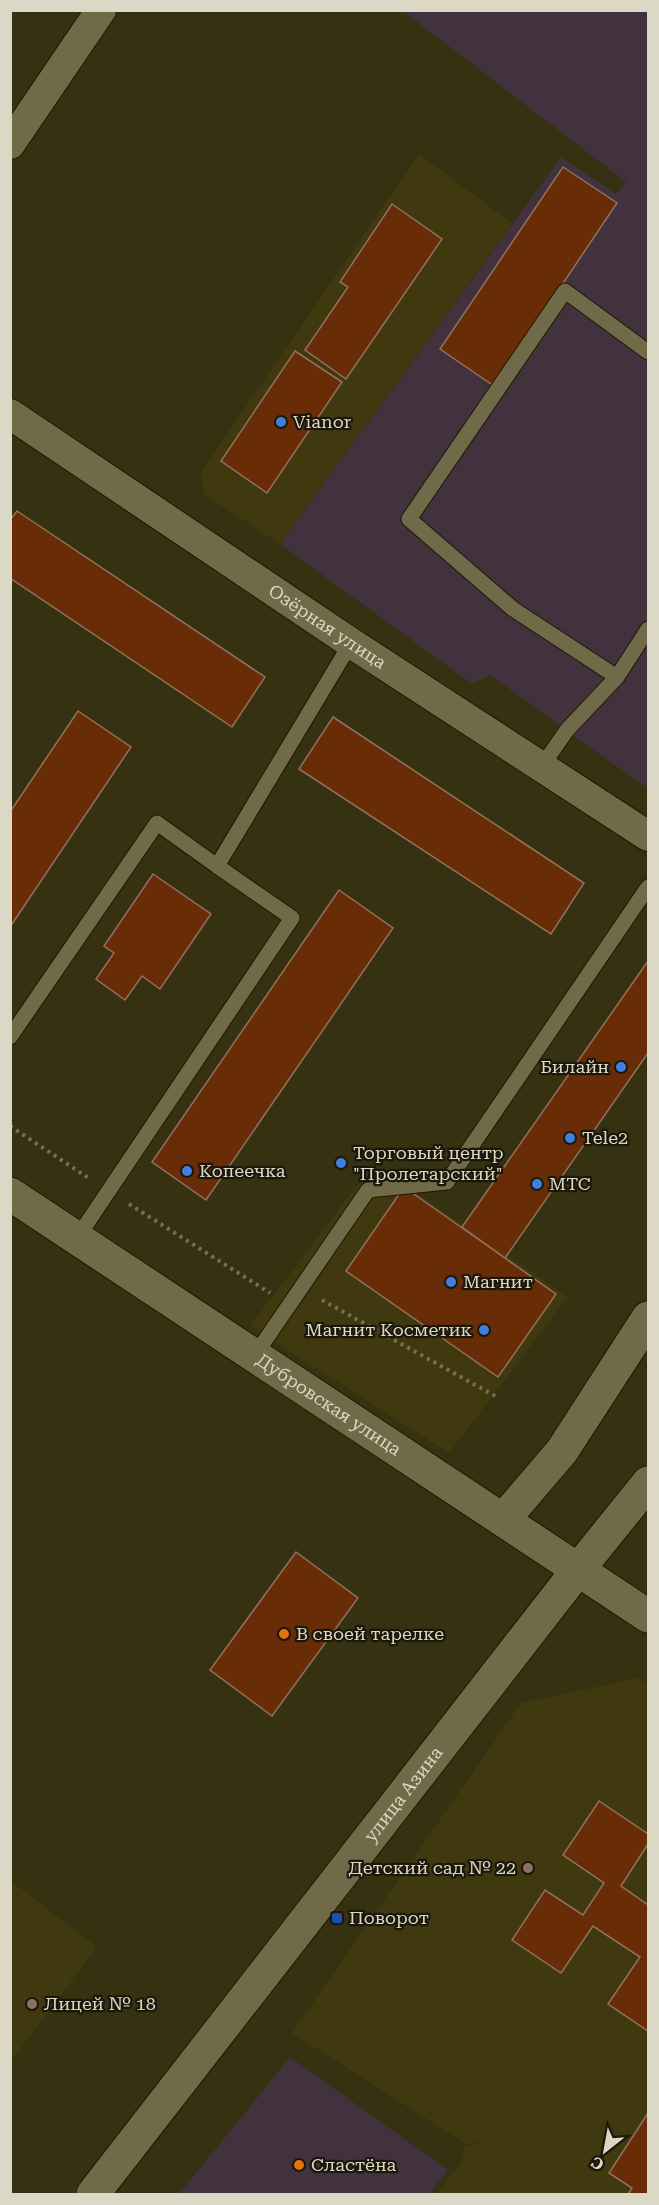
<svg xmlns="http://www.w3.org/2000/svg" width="659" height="2205" viewBox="0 0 659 2205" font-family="'Roboto Serif',serif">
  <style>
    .built { fill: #40390f }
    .industrial { fill: #41323e }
    .building { fill: #682d07; stroke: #937161; stroke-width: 1.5 }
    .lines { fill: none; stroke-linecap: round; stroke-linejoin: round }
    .lane-casing { stroke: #1e1800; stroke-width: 17 }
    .street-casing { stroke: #1e1800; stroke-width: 32 }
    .secondary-casing { stroke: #1e1800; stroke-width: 35 }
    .path { stroke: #757155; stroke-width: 4; stroke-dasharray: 3 4.5; stroke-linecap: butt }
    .lane { stroke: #706a49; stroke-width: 15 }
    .street { stroke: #706a49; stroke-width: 30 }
    .secondary { stroke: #706a49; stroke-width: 33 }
    .shop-dot { fill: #3f7fe0; stroke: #1b180b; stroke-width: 2 }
    .food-dot { fill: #e8710a; stroke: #1b180b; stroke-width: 2 }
    .education-dot { fill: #8d6e63; stroke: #1b180b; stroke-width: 2 }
    .transit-dot { fill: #1a4fb4; stroke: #1b180b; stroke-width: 2 }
    .labels { text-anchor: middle; stroke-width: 4.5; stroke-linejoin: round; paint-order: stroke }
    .poi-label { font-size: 18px; fill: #dbd8c5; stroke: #1b180b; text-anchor: start }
    .street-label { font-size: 18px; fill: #dbd8c5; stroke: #1b180b }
  </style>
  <rect width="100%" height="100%" fill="#363110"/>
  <!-- built -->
  <g class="built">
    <polygon points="419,154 512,223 280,544 204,494 201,472"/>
    <polygon points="387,1173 568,1297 449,1453 250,1326 360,1182"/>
    <polygon points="639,1678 648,1684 648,2194 436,2194 460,2164 465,2146 488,2141 466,2144 292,2033 521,1703"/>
    <polygon points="11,1881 97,1947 11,2061 10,2061"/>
  </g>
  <!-- industrial -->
  <g class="industrial">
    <polygon points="403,11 648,11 648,789 490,675 472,684 280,544 561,157 616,194 626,182"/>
    <polygon points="290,2057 448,2170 429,2194 179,2194"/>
  </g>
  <!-- building -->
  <g class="building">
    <polygon points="563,167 617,203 494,386 440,349"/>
    <polygon points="392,204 442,239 346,379 305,350 348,287 340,282"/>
    <polygon points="295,351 342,382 267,493 221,461"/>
    <polygon points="17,511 265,677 232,727 10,578 10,520"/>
    <polygon points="78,711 131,747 10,927 10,812"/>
    <polygon points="333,717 584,883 551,934 299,769"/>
    <polygon points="153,874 211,914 160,989 142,976 125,1000 96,979 114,953 104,946"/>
    <polygon points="339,890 393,928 206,1200 152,1162"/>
    <polygon points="648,961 648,1053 505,1258 462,1227"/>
    <polygon points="404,1187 556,1294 498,1377 346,1271"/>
    <polygon points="296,1552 358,1598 272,1716 210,1670"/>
    <polygon points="599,1801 648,1834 648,1844 621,1886 648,1905 648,2031 608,2004 640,1957 593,1926 561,1973 512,1940 545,1890 583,1915 604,1883 563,1855"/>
    <polygon points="648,2113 648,2194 628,2194 632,2188 609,2173"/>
  </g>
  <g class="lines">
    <!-- lane casing -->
    <g class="lane-casing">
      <g id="lane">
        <polyline points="617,677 513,609 409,519 565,291 648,352"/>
        <polyline points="542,766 567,730 617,677 648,629"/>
        <polyline points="10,1037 157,823 217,866"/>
        <polyline points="77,1238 292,918 217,866 351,643"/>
        <polyline points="255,1355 368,1190 447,1182 648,887"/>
      </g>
    </g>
    <!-- street casing -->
    <g class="street-casing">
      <g id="street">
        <polyline points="10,144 101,10"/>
        <path id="s1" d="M10,414l341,229 297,193"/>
      </g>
    </g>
    <!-- secondary casing -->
    <g class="secondary-casing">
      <g id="secondary">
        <path id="s2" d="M10,1194l638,422"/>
        <polyline points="503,1520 562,1451 648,1318"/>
        <path id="s3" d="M93,2194l484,-623 71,-88"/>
      </g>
    </g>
    <!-- path -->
    <g class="path">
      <polyline points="10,1126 90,1179"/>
      <polyline points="129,1204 270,1293"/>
      <polyline points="322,1300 497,1397"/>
    </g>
    <!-- lane -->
    <use href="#lane" class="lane"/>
    <!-- street -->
    <use href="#street" class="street"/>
    <!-- secondary -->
    <use href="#secondary" class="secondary"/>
  </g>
  <!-- markers -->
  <g class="shop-dot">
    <circle cx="281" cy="422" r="6"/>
    <circle cx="621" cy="1067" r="6"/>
    <circle cx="570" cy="1138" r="6"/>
    <circle cx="341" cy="1163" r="6"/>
    <circle cx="187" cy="1171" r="6"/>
    <circle cx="537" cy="1184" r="6"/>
    <circle cx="451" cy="1282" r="6"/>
    <circle cx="484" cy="1330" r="6"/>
  </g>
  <g class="food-dot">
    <circle cx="284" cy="1634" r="6"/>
    <circle cx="299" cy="2165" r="6"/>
  </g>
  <g class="education-dot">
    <circle cx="528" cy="1868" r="6"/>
    <circle cx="32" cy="2004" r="6"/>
  </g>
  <rect class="transit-dot" x="331" y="1912" width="12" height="12" rx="3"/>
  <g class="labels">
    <!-- poi labels -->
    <g class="poi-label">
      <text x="293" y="428">Vianor</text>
      <text x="609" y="1073" text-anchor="end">Билайн</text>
      <text x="582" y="1144">Tele2</text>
      <text x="353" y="1159">Торговый центр<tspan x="353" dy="21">"Пролетарский"</tspan></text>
      <text x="199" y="1177">Копеечка</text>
      <text x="549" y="1190">МТС</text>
      <text x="463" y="1288">Магнит</text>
      <text x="472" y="1336" text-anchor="end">Магнит Косметик</text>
      <text x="296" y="1640">В своей тарелке</text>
      <text x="516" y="1874" text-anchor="end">Детский сад № 22</text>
      <text x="349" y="1924">Поворот</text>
      <text x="44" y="2010">Лицей № 18</text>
      <text x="311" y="2171">Сластёна</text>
    </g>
    <!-- street labels -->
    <g class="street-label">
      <text dy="6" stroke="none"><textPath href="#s1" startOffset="382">Озёрная улица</textPath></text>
      <text dy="6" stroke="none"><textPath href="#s2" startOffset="382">Дубровская улица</textPath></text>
      <text dy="6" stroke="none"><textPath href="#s3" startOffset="506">улица Азина</textPath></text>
    </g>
  </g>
  <!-- border -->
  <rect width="659" height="2205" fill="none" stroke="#dbd8c5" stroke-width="24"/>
  <!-- north arrow -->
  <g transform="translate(605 2151) rotate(211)" stroke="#1b180b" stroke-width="4.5" paint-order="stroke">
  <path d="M0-4.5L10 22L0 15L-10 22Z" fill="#dbd8c5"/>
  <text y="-9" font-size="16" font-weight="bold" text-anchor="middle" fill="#dbd8c5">С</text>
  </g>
</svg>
